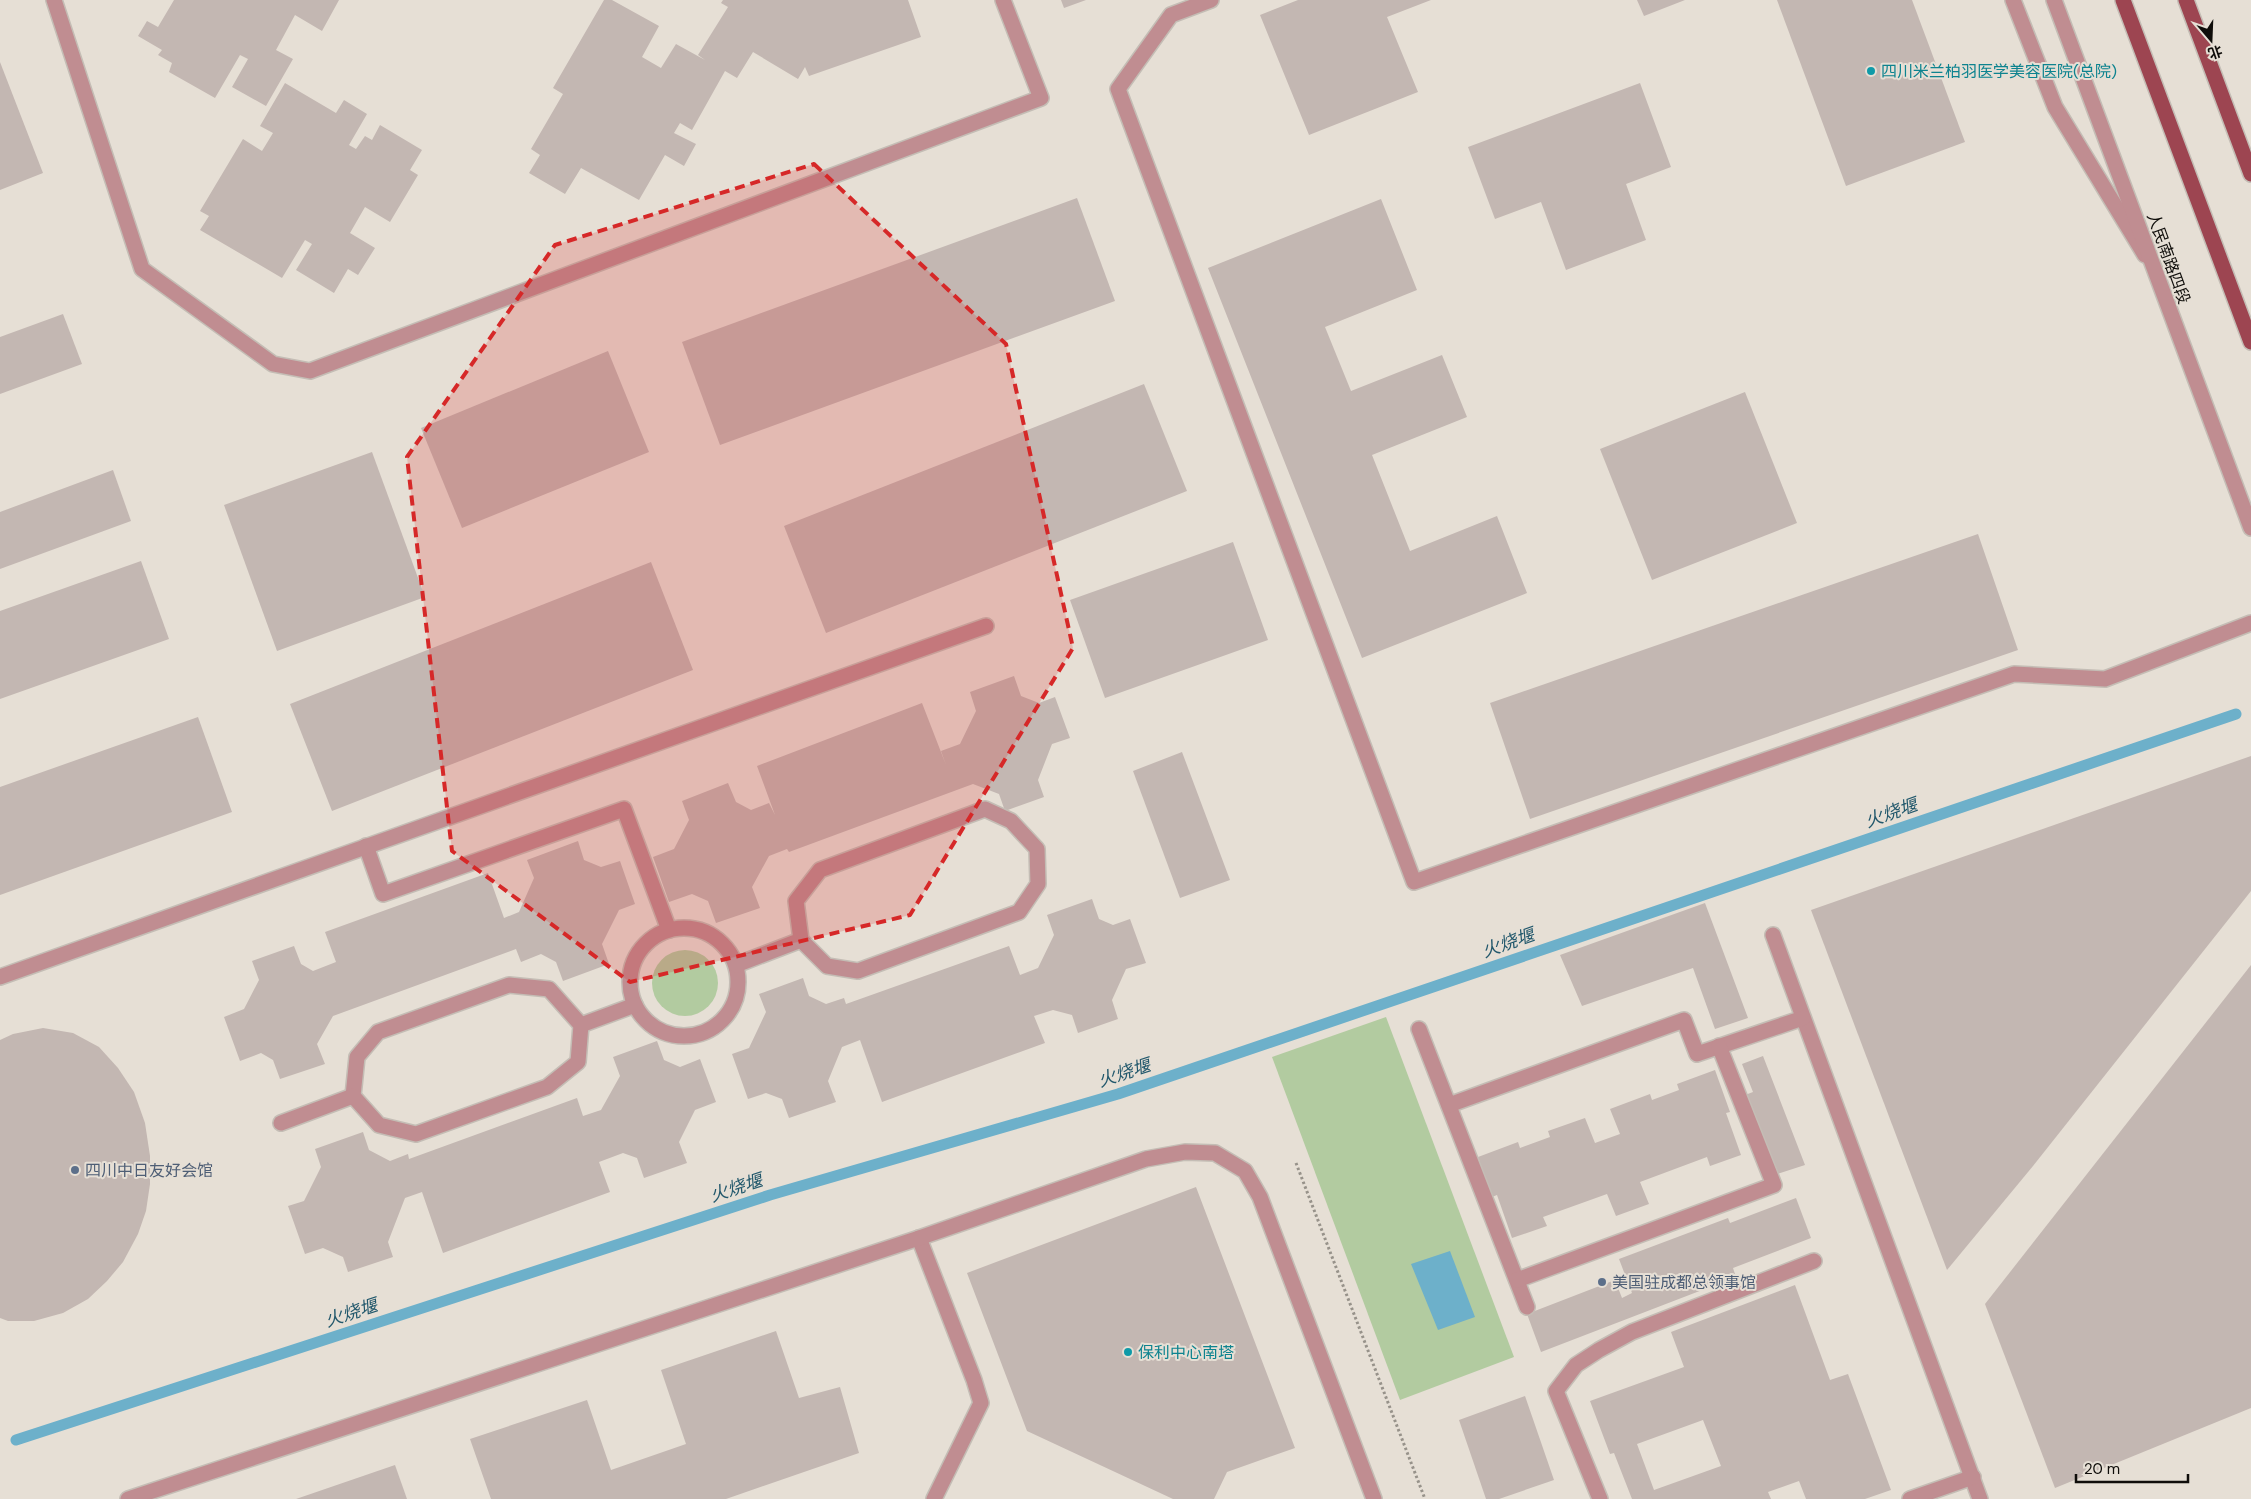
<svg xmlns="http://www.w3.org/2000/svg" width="2251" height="1499" viewBox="0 0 2251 1499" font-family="'DM Sans','Noto Sans SC',sans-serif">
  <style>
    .green { fill: #b2cba0 }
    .water { fill: #6db0ca }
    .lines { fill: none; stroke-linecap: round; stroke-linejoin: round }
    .stream { stroke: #6db0ca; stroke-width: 11 }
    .building { fill: #c3b7b2; fill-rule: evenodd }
    .service-casing { stroke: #c4bdb5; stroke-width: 18 }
    .minor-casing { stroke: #c4bdb5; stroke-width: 18 }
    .tertiary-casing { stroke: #c4bdb5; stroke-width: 18 }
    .primary-casing { stroke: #c4bdb5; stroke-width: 18 }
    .path { stroke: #97928a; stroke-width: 3; stroke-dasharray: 2.5 2.5; stroke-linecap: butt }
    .service { stroke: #c08d91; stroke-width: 15 }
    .minor { stroke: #c08d91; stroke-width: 15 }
    .tertiary { stroke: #c08d91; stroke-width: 15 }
    .primary { stroke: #9d4551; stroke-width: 15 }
    .marked { fill: #d62828; fill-opacity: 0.2; stroke: #d62828; stroke-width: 4; stroke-dasharray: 10 6; stroke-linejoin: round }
    .culture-dot { fill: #0f9aa8; stroke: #e6dfd5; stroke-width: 2 }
    .service-dot { fill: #5c6f8a; stroke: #e6dfd5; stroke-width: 2 }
    .labels { text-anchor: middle; stroke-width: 4; stroke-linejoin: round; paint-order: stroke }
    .culture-label { font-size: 16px; fill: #0d838f; stroke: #e6dfd5; text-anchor: start }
    .street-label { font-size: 16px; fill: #0f0d0a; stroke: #e6dfd5 }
    .service-label { font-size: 16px; fill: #4e5e75; stroke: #e6dfd5; text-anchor: start }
    .water-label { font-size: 18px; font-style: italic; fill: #22586c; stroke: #e6dfd5 }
  </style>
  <rect width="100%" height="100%" fill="#e6dfd5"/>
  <!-- green -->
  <g class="green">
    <circle cx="685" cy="983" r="33"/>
    <polygon points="1386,1017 1514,1357 1400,1400 1272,1057"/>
  </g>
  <!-- water -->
  <polygon class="water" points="1450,1251 1475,1317 1438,1330 1411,1264"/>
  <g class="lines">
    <!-- stream -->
    <polyline class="stream" points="16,1440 770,1195 1118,1094 2236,714"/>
  </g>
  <!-- building -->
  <g class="building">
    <polygon points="174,0 339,0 322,31 295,15 276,50 293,59 266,106 232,87 248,59 240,55 215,98 169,72 172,63 158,55 162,50 138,36 147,21 158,27"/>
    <polygon points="604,0 612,0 659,26 642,57 661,68 676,44 705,60 698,55 728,7 721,3 723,0 908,0 921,37 809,76 805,67 798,79 753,52 737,78 725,71 692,130 680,123 674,133 696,144 684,166 665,155 639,200 581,168 565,194 529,173 540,155 531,149 563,94 553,88"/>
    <polygon points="1061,0 1086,0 1064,8"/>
    <polygon points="1298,0 1431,0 1387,17 1418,92 1309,135 1260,15"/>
    <polygon points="1637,0 1685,0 1644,16"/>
    <polygon points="1777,0 1912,0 1965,142 1846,186"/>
    <polygon points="0,62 43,173 0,190"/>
    <polygon points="285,83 336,113 344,100 367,114 349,145 356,149 365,136 372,140 380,125 422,150 410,170 418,175 390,222 365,207 350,233 375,248 358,275 348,269 334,293 296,270 312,244 305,240 282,278 200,230 209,216 200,211 243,139 262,151 273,133 260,126"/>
    <polygon points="1640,83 1671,167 1626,184 1646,240 1566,270 1541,202 1495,219 1468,147"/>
    <polygon points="1077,198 1115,301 720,445 682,342"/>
    <polygon points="1381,199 1417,290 1325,327 1351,391 1442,355 1467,417 1372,455 1410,551 1497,516 1527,593 1362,658 1208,268"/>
    <polygon points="63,314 82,364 0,394 0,337"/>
    <polygon points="608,351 649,452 462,528 421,428"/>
    <polygon points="1144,384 1187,491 826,633 784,526"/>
    <polygon points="1745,392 1797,523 1652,580 1600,449"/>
    <polygon points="372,452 425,597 277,651 224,505"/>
    <polygon points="113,470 131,521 0,569 0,512"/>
    <polygon points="1978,534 2018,650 1530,819 1490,703"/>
    <polygon points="1233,542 1268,640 1105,698 1070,600"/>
    <polygon points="141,561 169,639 0,699 0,611"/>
    <polygon points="651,562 693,670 332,811 290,704"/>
    <polygon points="1014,676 1021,696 1039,703 1055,697 1070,738 1052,744 1038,780 1044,797 1005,811 999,794 973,784 789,852 787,849 769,856 752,887 760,908 716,923 708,901 692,894 669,902 653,857 674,849 689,820 682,801 728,783 736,802 751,810 769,803 775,815 757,766 922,703 946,765 941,751 960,744 976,711 970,692"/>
    <polygon points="198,717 232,812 0,895 0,787"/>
    <polygon points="1182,752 1230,880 1180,898 1133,771"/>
    <polygon points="2251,756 2251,891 2033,1166 1947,1270 1811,910"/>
    <polygon points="578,841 584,860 601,867 620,861 635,904 619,910 602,944 609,964 563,981 556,962 541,954 521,962 516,949 333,1016 317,1044 325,1064 280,1079 273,1060 261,1053 240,1061 224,1017 244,1009 259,980 252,961 294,946 301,964 313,971 336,962 325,932 488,873 504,918 519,912 534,878 527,860"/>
    <polygon points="1092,899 1099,919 1113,925 1130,919 1146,963 1126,969 1112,1000 1118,1019 1078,1033 1072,1015 1053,1010 1034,1016 1045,1043 882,1102 860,1040 842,1047 828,1081 836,1102 789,1118 782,1099 766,1093 748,1099 732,1054 749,1048 766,1012 759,994 803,978 809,996 826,1004 844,998 846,1004 1009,946 1020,975 1038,968 1054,935 1047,915"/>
    <polygon points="1705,903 1748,1018 1715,1029 1693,968 1582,1006 1560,955"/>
    <polygon points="2251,965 2251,1408 2055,1488 1985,1304"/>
    <polygon points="43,1028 73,1033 99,1047 118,1068 134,1092 145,1123 150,1156 150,1184 146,1211 138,1234 123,1262 107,1281 88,1299 63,1313 34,1321 8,1321 0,1318 0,1040 13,1034"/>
    <polygon points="657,1041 664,1060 680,1067 700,1059 716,1102 695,1110 679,1142 687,1163 644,1178 637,1158 623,1153 599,1162 610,1192 443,1253 422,1192 405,1198 388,1242 393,1257 348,1272 343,1257 323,1248 305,1254 288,1206 304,1201 321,1167 315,1149 363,1132 369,1150 390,1161 408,1154 409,1159 577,1098 583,1116 601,1110 620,1076 613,1057"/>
    <polygon points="1763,1056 1805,1165 1777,1174 1745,1095 1753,1092 1742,1064"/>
    <polygon points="1715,1070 1730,1112 1726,1113 1741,1155 1710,1166 1707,1157 1640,1182 1649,1204 1616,1216 1607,1194 1543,1217 1547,1226 1512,1238 1497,1195 1492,1197 1478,1157 1518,1142 1520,1148 1550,1137 1548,1131 1585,1118 1595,1143 1620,1134 1610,1109 1650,1094 1652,1100 1679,1090 1677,1084"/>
    <polygon points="1196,1187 1295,1448 1227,1472 1214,1499 1173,1499 1027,1431 967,1273"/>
    <polygon points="1796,1198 1811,1238 1733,1268 1736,1277 1541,1352 1527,1314 1615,1280 1622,1298 1632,1293 1619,1259 1728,1218 1730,1223"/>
    <path d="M1795,1285l35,95 18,-6 43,116 -26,9h-59l-7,-18 -31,11 3,7h-139l-18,-46 -4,1 -20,-53 94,-34 -13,-35zM1703,1420l18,46 -67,24 -17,-46z"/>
    <polygon points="776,1331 799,1398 840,1387 859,1453 726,1499 491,1499 470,1439 587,1400 611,1470 686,1444 661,1370"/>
    <polygon points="1525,1396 1554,1480 1499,1499 1486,1499 1459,1420"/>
    <polygon points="395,1465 407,1499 296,1499"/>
  </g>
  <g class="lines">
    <!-- service casing -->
    <g class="service-casing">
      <g id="service">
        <polyline points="54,0 142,269 273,364 310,371 1041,98 1003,0"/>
        <polyline points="1211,0 1171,15 1118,89 1414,882 2014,674 2105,679 2251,623"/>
        <polyline points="2013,0 2055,107 2145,255"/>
        <polyline points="366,846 383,894 624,809 669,930"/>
        <circle cx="684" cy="982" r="54"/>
        <polyline points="1773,935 1980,1499"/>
        <polyline points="736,965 801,940 827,966 858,971 1019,912 1038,884 1037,849 1011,821 985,809 820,870 796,901 801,940"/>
        <polyline points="581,1025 549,989 509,985 378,1032 357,1057 353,1096 379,1125 416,1134 547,1087 578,1062 581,1025 635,1005"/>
        <polyline points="1419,1029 1527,1307"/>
        <polyline points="1449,1105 1684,1020 1697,1054 1803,1018"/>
        <polyline points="281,1123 353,1096"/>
        <polyline points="919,1238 974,1380 981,1403 934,1499"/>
        <polyline points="1517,1280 1774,1185 1719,1046"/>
        <polyline points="128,1499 919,1238 1146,1159 1185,1152 1215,1153 1245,1171 1260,1197 1374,1499"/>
        <polyline points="1600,1499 1556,1391 1576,1365 1599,1350 1632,1332 1814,1261"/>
        <polyline points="1910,1499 1973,1477"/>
      </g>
    </g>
    <!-- minor casing -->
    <g class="minor-casing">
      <polyline id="minor" points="0,977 986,626"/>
    </g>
    <!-- tertiary casing -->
    <g class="tertiary-casing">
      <polyline id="tertiary" points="2054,0 2251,528"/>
    </g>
    <!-- primary casing -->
    <g class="primary-casing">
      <g id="primary">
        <polyline points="2123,0 2251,342"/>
        <polyline points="2186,0 2251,174"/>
      </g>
    </g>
    <!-- path -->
    <polyline class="path" points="1296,1163 1425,1499"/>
    <!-- service -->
    <use href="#service" class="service"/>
    <!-- minor -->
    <use href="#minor" class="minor"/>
    <!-- tertiary -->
    <use href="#tertiary" class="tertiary"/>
    <!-- primary -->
    <use href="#primary" class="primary"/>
  </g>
  <!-- marked area -->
  <path class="marked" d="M814,164l192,180 67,304 -163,267 -280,67 -178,-131 -45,-394 148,-212z"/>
  <!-- markers -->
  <g class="culture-dot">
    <circle cx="1871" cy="71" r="5"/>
    <circle cx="1128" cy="1352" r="5"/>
  </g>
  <g class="service-dot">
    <circle cx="75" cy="1170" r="5"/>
    <circle cx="1602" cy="1282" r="5"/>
  </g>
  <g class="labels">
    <!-- culture labels -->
    <g class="culture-label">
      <text x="1881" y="77">四川米兰柏羽医学美容医院(总院)</text>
      <text x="1138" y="1358">保利中心南塔</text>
    </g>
    <!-- street labels -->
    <g class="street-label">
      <text transform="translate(2169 258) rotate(70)" y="6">人民南路四段</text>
    </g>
    <!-- service labels -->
    <g class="service-label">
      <text x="85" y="1176">四川中日友好会馆</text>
      <text x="1612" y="1288">美国驻成都总领事馆</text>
    </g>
    <!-- water labels -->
    <g class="water-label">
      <text transform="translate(1891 813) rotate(-19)" y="6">火烧堰</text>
      <text transform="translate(1508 943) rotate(-19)" y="6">火烧堰</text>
      <text transform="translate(1124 1073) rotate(-18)" y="6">火烧堰</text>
      <text transform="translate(736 1188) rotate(-18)" y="6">火烧堰</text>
      <text transform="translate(351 1313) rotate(-18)" y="6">火烧堰</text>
    </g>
  </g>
  <!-- north arrow -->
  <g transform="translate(2211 40) rotate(161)" stroke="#e6dfd5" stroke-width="4" paint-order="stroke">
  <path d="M0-4L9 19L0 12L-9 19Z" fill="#0f0d0a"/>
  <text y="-8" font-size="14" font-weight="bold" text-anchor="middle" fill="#0f0d0a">北</text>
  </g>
  <!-- scale -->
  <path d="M2076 1474v8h112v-8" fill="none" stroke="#0f0d0a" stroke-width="2.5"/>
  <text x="2084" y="1474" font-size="15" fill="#0f0d0a" stroke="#e6dfd5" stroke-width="4" paint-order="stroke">20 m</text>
</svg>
